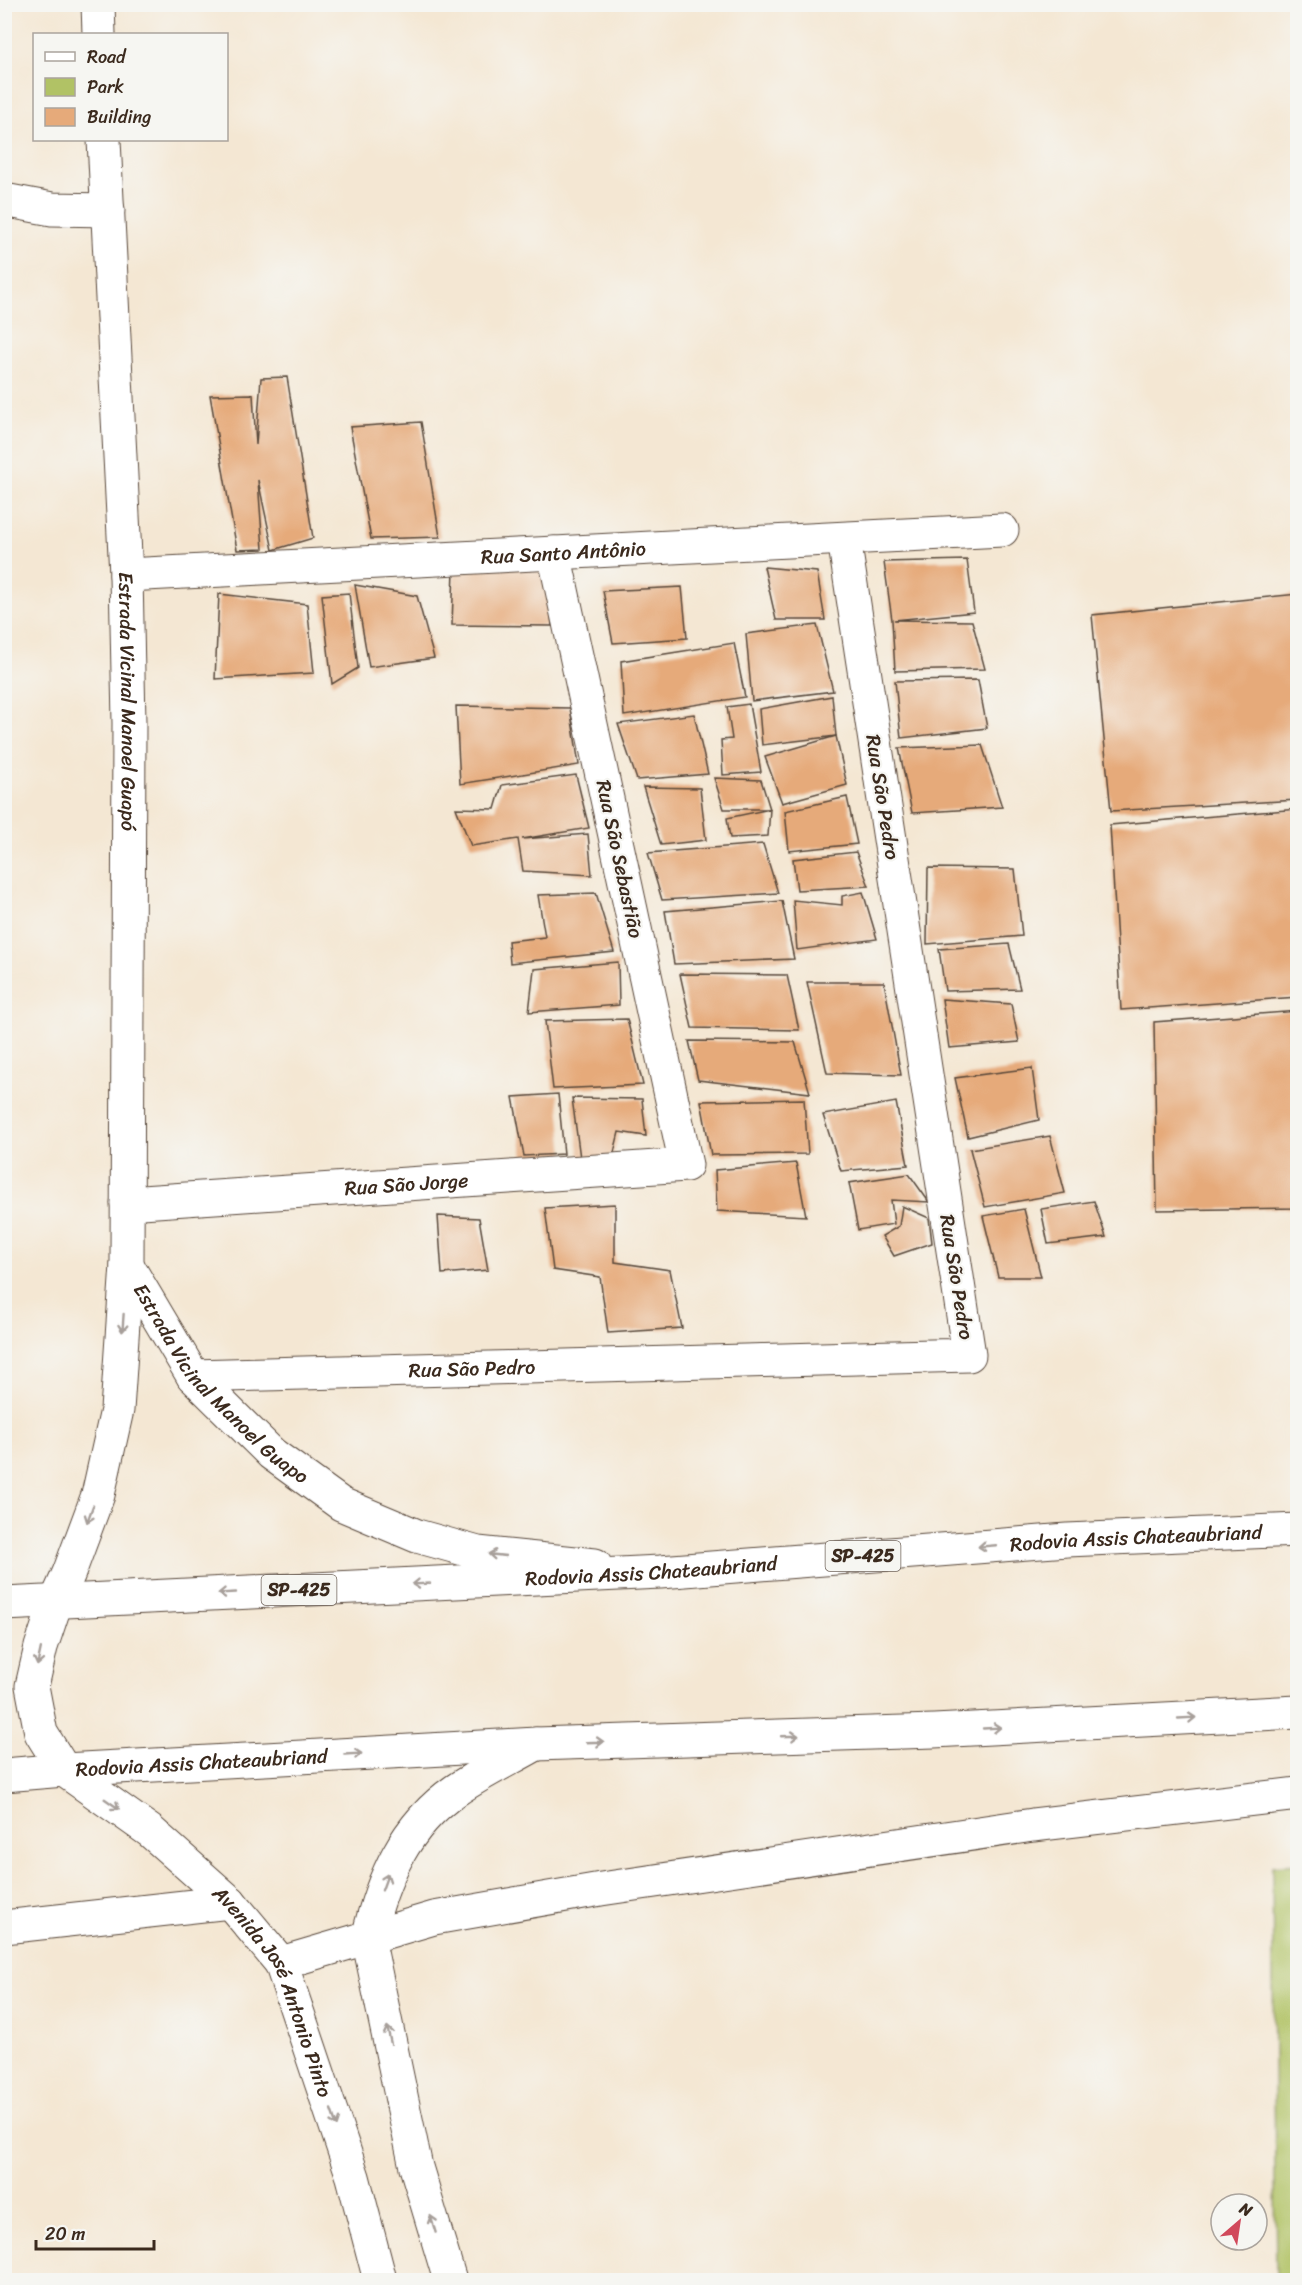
<svg xmlns="http://www.w3.org/2000/svg" width="1302" height="2285" viewBox="0 0 1302 2285" font-family="Sriracha,sans-serif">
  <style>
    .green { fill: #b1c265; stroke: #767642; stroke-width: 1.5 }
    .building { fill: #e6aa7a }
    .lines { fill: none; stroke-linecap: round; stroke-linejoin: round }
    .minor-casing { stroke: #574639; stroke-width: 35 }
    .major-casing { stroke: #574639; stroke-width: 35 }
    .highway-casing { stroke: #574639; stroke-width: 35 }
    .minor { stroke: #fff; stroke-width: 33 }
    .major { stroke: #fff; stroke-width: 33 }
    .highway { stroke: #fff; stroke-width: 33 }
    .oneway { stroke: #a79f9a }
    .labels { text-anchor: middle; stroke-width: 4.5; stroke-linejoin: round; paint-order: stroke }
    .shield { fill: #f6f6f2; stroke: #73675e; stroke-width: 1.5 }
    .shield-label { font-size: 18px; font-weight: bold; fill: #3b2a1e }
    .street-label { font-size: 20px; fill: #3b2a1e; stroke: #f6f6f2 }
  </style>
  <rect width="100%" height="100%" fill="#f6f6f2"/>
  <filter id="ink" filterUnits="userSpaceOnUse"><feTurbulence type="fractalNoise" baseFrequency=".0167" numOctaves="2"/><feDisplacementMap in="SourceGraphic" scale="12" xChannelSelector="R" yChannelSelector="G"/><feConvolveMatrix kernelMatrix="1 2 1 2 8 2 1 2 1" color-interpolation-filters="sRGB"/></filter>
  <filter id="wash" filterUnits="userSpaceOnUse"><feTurbulence type="fractalNoise" baseFrequency=".008" numOctaves="4" result="noise"/><feDisplacementMap in="SourceGraphic" scale="24" xChannelSelector="R" yChannelSelector="G"/><feGaussianBlur stdDeviation="1.35" result="paint"/><feColorMatrix in="noise" values="0 0 0 0 0 0 0 0 0 0 0 0 0 0 0 0 0 1.4 0 .05"/><feComposite in="paint" operator="in"/></filter>
  <g filter="url(#wash)">
    <rect width="100%" height="100%" fill="#f4e7d3"/>
    <!-- green -->
    <polygon class="green" points="1297,1864 1297,2280 1276,2280 1272,1866"/>
    <g id="blocks">
      <!-- building -->
      <g class="building">
        <polygon points="287,377 313,538 273,550 258,480 263,549 237,550 210,395 253,394 256,445 261,378"/>
        <polygon points="421,422 440,537 371,539 350,427"/>
        <polygon points="967,560 974,612 894,620 972,621 985,669 895,671 892,620 884,562"/>
        <polygon points="546,564 552,626 452,625 454,570"/>
        <polygon points="764,567 817,572 825,620 776,620"/>
        <polygon points="355,585 417,596 434,658 369,667"/>
        <polygon points="682,587 687,638 613,643 603,591"/>
        <polygon points="349,593 358,668 332,684 322,595"/>
        <polygon points="219,594 307,604 314,673 215,679"/>
        <polygon points="1298,594 1298,800 1111,811 1092,615"/>
        <polygon points="817,625 833,691 752,701 746,634"/>
        <polygon points="734,643 745,697 624,716 621,661"/>
        <polygon points="978,680 987,728 901,738 895,681"/>
        <polygon points="832,696 836,736 762,745 759,709"/>
        <polygon points="749,704 761,772 723,775 721,740 732,739 727,707"/>
        <polygon points="456,706 570,708 579,765 460,784"/>
        <polygon points="694,714 708,774 637,780 618,724"/>
        <polygon points="836,736 847,785 782,803 765,757"/>
        <polygon points="982,745 1002,807 912,813 899,748"/>
        <polygon points="576,775 589,828 522,839 588,834 592,875 523,871 518,839 471,846 456,808 495,809 502,785"/>
        <polygon points="714,778 761,780 770,809 724,809"/>
        <polygon points="643,787 700,788 706,840 661,845"/>
        <polygon points="847,797 857,844 789,851 785,811"/>
        <polygon points="770,809 768,836 730,838 727,818"/>
        <polygon points="1298,809 1298,997 1121,1010 1110,825"/>
        <polygon points="763,844 778,893 662,900 648,853"/>
        <polygon points="856,852 869,886 797,890 793,859"/>
        <polygon points="928,868 1015,869 1022,936 927,944"/>
        <polygon points="863,892 877,939 797,950 793,900 842,905 842,896"/>
        <polygon points="596,893 614,952 510,963 508,941 545,937 538,895"/>
        <polygon points="782,901 794,959 674,964 665,911"/>
        <polygon points="1009,944 1020,989 945,991 939,949"/>
        <polygon points="618,962 619,1005 529,1012 534,969"/>
        <polygon points="680,974 787,975 799,1030 692,1028"/>
        <polygon points="807,982 884,982 901,1075 827,1073"/>
        <polygon points="942,999 1011,1004 1019,1042 949,1048"/>
        <polygon points="1298,1011 1298,1208 1157,1210 1154,1022"/>
        <polygon points="627,1019 643,1085 553,1089 545,1021"/>
        <polygon points="689,1041 795,1042 810,1093 698,1080"/>
        <polygon points="1032,1068 1039,1120 968,1137 955,1078"/>
        <polygon points="558,1094 564,1154 524,1156 513,1097"/>
        <polygon points="572,1098 642,1099 646,1136 619,1132 612,1161 580,1158"/>
        <polygon points="804,1099 808,1154 711,1155 701,1101"/>
        <polygon points="896,1102 908,1165 841,1171 823,1115"/>
        <polygon points="1050,1136 1065,1193 985,1207 970,1149"/>
        <polygon points="796,1163 806,1216 717,1211 715,1170"/>
        <polygon points="909,1174 929,1202 891,1200 894,1224 858,1230 849,1183"/>
        <polygon points="1094,1201 1106,1237 1048,1244 1041,1209"/>
        <polygon points="615,1204 615,1262 670,1270 682,1328 608,1333 600,1277 553,1270 545,1208"/>
        <polygon points="902,1206 929,1218 932,1243 894,1256 882,1236 899,1226"/>
        <polygon points="1024,1209 1041,1277 998,1277 983,1216"/>
        <polygon points="438,1216 479,1218 488,1270 442,1274"/>
      </g>
    </g>
  </g>
  <g filter="url(#ink)">
    <use href="#blocks" fill-opacity="0" stroke="#574639" stroke-width="1.5"/>
    <g class="lines">
      <!-- minor casing -->
      <g class="minor-casing">
        <g id="minor">
          <polyline points="4,200 52,209 108,210"/>
          <path id="s1" d="M126,575l876,-45"/>
          <path id="s2" d="M127,1203l559,-38 -132,-612"/>
          <path id="s3" d="M193,1376l776,-21 -125,-816"/>
          <polyline points="4,1927 230,1902"/>
          <polyline points="281,1963 434,1918 601,1889 1033,1825 1298,1794"/>
        </g>
      </g>
      <!-- major casing -->
      <g class="major-casing">
        <g id="major">
          <polyline points="98,4 99,34"/>
          <path id="s4" d="M104,140l22,435 3,148 -2,542 -10,145 -19,85 -29,78 -13,29 -15,45 -9,39 9,47 23,37 86,61 80,71 51,61 72,214 27,103"/>
          <path id="s5" d="M127,1265l66,111 79,78 69,50 76,32 61,17 117,12"/>
          <path d="M450,2280l-34,-113 -48,-229c14,-59 36,-112 88,-148 25,-17 54,-31 80,-46"/>
        </g>
      </g>
      <!-- highway casing -->
      <g class="highway-casing">
        <g id="highway">
          <path id="s6" d="M4,1604l656,-32 407,-32 231,-10"/>
          <path id="s7" d="M4,1775l60,-5 472,-26 398,-13 364,-19"/>
        </g>
      </g>
      <!-- minor -->
      <use href="#minor" class="minor"/>
      <!-- major -->
      <use href="#major" class="major"/>
      <!-- highway -->
      <use href="#highway" class="highway"/>
    </g>
    <!-- one-way arrows -->
    <defs><path id="oneway-shaft" d="M-6 0H5M1.5-3L5.5 0L1.5 3" fill="none" stroke-width="1.6" stroke-linecap="round" stroke-linejoin="round" transform="scale(1.5)"/></defs>
    <g class="oneway">
      <use href="#oneway-shaft" transform="translate(123 1323) rotate(94)"/>
      <use href="#oneway-shaft" transform="translate(90 1514) rotate(110)"/>
      <use href="#oneway-shaft" transform="translate(987 1546) rotate(175)"/>
      <use href="#oneway-shaft" transform="translate(497 1555) rotate(-174)"/>
      <use href="#oneway-shaft" transform="translate(421 1584) rotate(177)"/>
      <use href="#oneway-shaft" transform="translate(227 1593) rotate(177)"/>
      <use href="#oneway-shaft" transform="translate(39 1657) rotate(102)"/>
      <use href="#oneway-shaft" transform="translate(1187 1718) rotate(-3)"/>
      <use href="#oneway-shaft" transform="translate(992 1728) rotate(-3)"/>
      <use href="#oneway-shaft" transform="translate(790 1736) rotate(-2)"/>
      <use href="#oneway-shaft" transform="translate(595 1742) rotate(-2)"/>
      <use href="#oneway-shaft" transform="translate(353 1754) rotate(-3)"/>
      <use href="#oneway-shaft" transform="translate(112 1804) rotate(35)"/>
      <use href="#oneway-shaft" transform="translate(385 1882) rotate(-70)"/>
      <use href="#oneway-shaft" transform="translate(389 2035) rotate(-102)"/>
      <use href="#oneway-shaft" transform="translate(334 2118) rotate(71)"/>
      <use href="#oneway-shaft" transform="translate(433 2224) rotate(-107)"/>
    </g>
  </g>
  <g class="labels">
    <!-- shield labels -->
    <g class="shield">
      <rect x="825.5" y="1541" width="75" height="30" rx="4.5"/>
      <rect x="261.5" y="1575" width="75" height="30" rx="4.5"/>
    </g>
    <g class="shield-label">
      <text x="863" y="1562">SP-425</text>
      <text x="299" y="1596">SP-425</text>
    </g>
    <!-- street labels -->
    <g class="street-label">
      <text dy="7" stroke="none"><textPath href="#s1" startOffset="438">Rua Santo Antônio</textPath></text>
      <text dy="7" stroke="none"><textPath href="#s4" startOffset="562">Estrada Vicinal Manoel Guapó</textPath></text>
      <text transform="translate(883 797) rotate(81)" y="7">Rua São Pedro</text>
      <text transform="translate(620 859) rotate(78)" y="7">Rua São Sebastião</text>
      <text dy="7" stroke="none"><textPath href="#s2" startOffset="280">Rua São Jorge</textPath></text>
      <text transform="translate(957 1277) rotate(81)" y="7">Rua São Pedro</text>
      <text dy="7" stroke="none"><textPath href="#s3" startOffset="279">Rua São Pedro</textPath></text>
      <text dy="7" stroke="none"><textPath href="#s5" startOffset="153">Estrada Vicinal Manoel Guapo</textPath></text>
      <text dy="7" stroke="none"><textPath href="#s6" startOffset="1134">Rodovia Assis Chateaubriand</textPath></text>
      <text dy="7" stroke="none"><textPath href="#s6" startOffset="648">Rodovia Assis Chateaubriand</textPath></text>
      <text dy="7" stroke="none"><textPath href="#s7" startOffset="198">Rodovia Assis Chateaubriand</textPath></text>
      <text dy="7" stroke="none"><textPath href="#s4" startOffset="1965">Avenida José Antonio Pinto</textPath></text>
    </g>
  </g>
  <!-- margin -->
  <rect width="1302" height="2285" fill="none" stroke="#f6f6f2" stroke-width="24"/>
  <!-- legend -->
  <rect x="33" y="33" width="195" height="108" fill="#f6f6f2" stroke="#aba49d" stroke-width="1.5"/>
  <rect x="45" y="52" width="30" height="9" fill="#ffffff" stroke="#aba49d" stroke-width="1.5"/>
  <text x="87" y="63" font-size="18" fill="#3b2a1e">Road</text>
  <rect x="45" y="78" width="30" height="18" fill="#b1c265" stroke="#aba49d" stroke-width="1.5"/>
  <text x="87" y="93" font-size="18" fill="#3b2a1e">Park</text>
  <rect x="45" y="108" width="30" height="18" fill="#e6aa7a" stroke="#aba49d" stroke-width="1.5"/>
  <text x="87" y="123" font-size="18" fill="#3b2a1e">Building</text>
  <!-- north arrow -->
  <g transform="translate(1239 2222) rotate(29)"><circle r="28" fill="#f6f6f2" stroke="#aba49d" stroke-width="1.5"/>
  <path d="M0-4.5L10 22L0 15L-10 22Z" fill="#d1495b"/>
  <text y="-9" font-size="16" font-weight="bold" text-anchor="middle" fill="#3b2a1e">N</text>
  </g>
  <!-- scale -->
  <path d="M36 2240v9h118v-9" fill="none" stroke="#3b2a1e" stroke-width="3"/>
  <text x="45" y="2240" font-size="18" fill="#3b2a1e" stroke="#f6f6f2" stroke-width="4.5" paint-order="stroke">20 m</text>
</svg>
